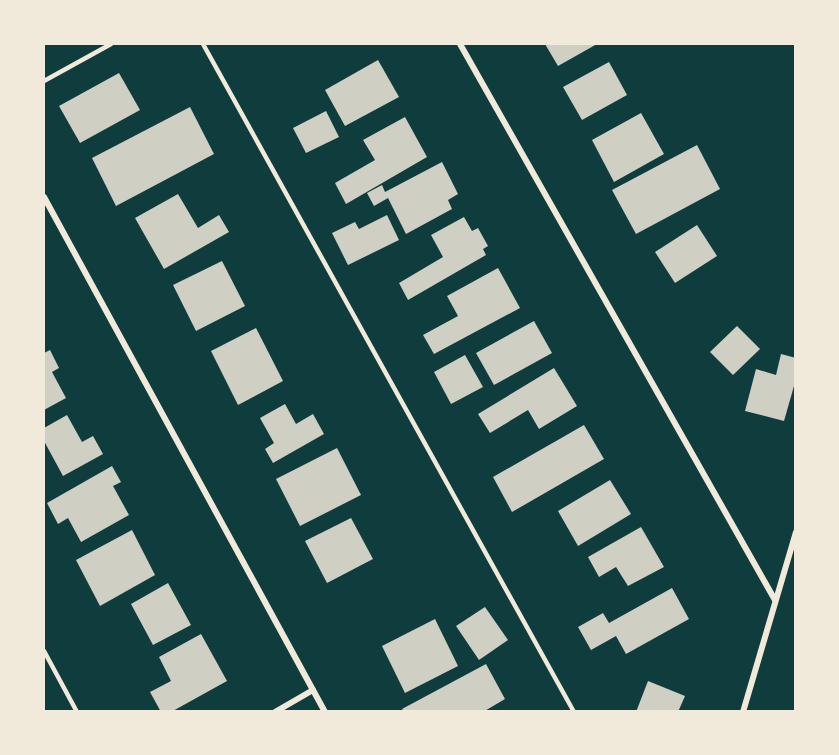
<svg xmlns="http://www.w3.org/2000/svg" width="839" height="755" viewBox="0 0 839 755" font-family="Cabin,sans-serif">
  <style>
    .building { fill: #cfcfc3 }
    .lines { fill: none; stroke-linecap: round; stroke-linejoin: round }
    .service { stroke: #f1e9da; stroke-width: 4.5 }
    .minor { stroke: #f1e9da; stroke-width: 6 }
  </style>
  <rect width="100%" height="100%" fill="#0f3d3e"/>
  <!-- building -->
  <g class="building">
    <polygon points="545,44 597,44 558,66"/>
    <polygon points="378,60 399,97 345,126 325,90"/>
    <polygon points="609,62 627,95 582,120 563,87"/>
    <polygon points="119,73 140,110 80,143 59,106"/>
    <polygon points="190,107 214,154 116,206 92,158"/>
    <polygon points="326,111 339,137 306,153 293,128"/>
    <polygon points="641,113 664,154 614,182 592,140"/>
    <polygon points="405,117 427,157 346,204 335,183 375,160 363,140"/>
    <polygon points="697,145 720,189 636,234 612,190"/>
    <polygon points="442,162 458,194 448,200 452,209 406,234 388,198 374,206 367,193 382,185 385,192"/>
    <polygon points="178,194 198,228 219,215 229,232 164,269 135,218"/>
    <polygon points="387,215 399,240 348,265 332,233 355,222 359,229"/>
    <polygon points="464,217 472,231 478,228 488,246 483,249 486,255 408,300 399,283 443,257 431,235"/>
    <polygon points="697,225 717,256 675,283 655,252"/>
    <polygon points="222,261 245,306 196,331 173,285"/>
    <polygon points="498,268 520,308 434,354 423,335 458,316 447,296"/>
    <polygon points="534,321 552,353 494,385 476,353"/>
    <polygon points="737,326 760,349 733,375 710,352"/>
    <polygon points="256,328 283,381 238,405 211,351"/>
    <polygon points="50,350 59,368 52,372 66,398 44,410 44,353"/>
    <polygon points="781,354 796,358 796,379 784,421 745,411 756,369 776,375"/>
    <polygon points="465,355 483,387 451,404 434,372"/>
    <polygon points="554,368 577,406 539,429 528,410 490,433 478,414"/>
    <polygon points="285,404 296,424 313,414 324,434 273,463 265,449 274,443 260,418"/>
    <polygon points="67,415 82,442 93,436 103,454 63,476 44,441 44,428"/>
    <polygon points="584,425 604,459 512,512 493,477"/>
    <polygon points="337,448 361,495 300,526 276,479"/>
    <polygon points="112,466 121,482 113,486 129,515 81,542 68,518 58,524 47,503"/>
    <polygon points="610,480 631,514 578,546 558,511"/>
    <polygon points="351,518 373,559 327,583 305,541"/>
    <polygon points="641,527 664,567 628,586 616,567 599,577 588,557"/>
    <polygon points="132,530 155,575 100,606 76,560"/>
    <polygon points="168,583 191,625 153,645 131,604"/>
    <polygon points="672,588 689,619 626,654 616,636 591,650 578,627 603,613 609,623"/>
    <polygon points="485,607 508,640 479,660 456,626"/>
    <polygon points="435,619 458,666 405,693 382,646"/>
    <polygon points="201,634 227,681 171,712 161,712 150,692 171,681 159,657"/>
    <polygon points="486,664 505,699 483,712 404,712 402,709"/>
    <polygon points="648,681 685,696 678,712 636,712"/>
  </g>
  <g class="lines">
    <!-- service -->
    <g class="service">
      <polyline points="203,44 574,712"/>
      <polyline points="44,81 111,44"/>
      <polyline points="44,651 77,712"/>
    </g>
    <!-- minor -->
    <g class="minor">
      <polyline points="460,44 775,600"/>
      <polyline points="44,197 325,712"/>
      <polyline points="275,712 313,690"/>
      <polyline points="743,712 796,532"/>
    </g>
  </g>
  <!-- border -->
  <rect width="839" height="755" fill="none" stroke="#f1e9da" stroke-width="90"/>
</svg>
